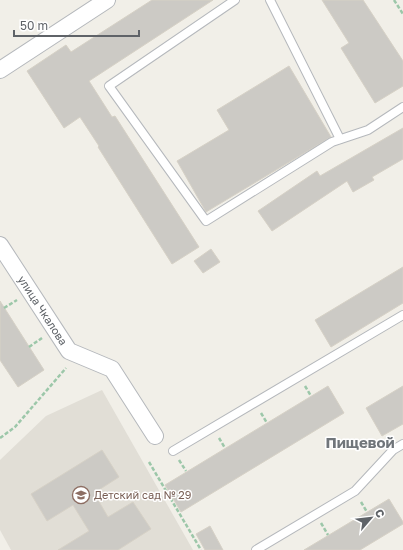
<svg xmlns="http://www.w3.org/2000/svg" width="403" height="550" viewBox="0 0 403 550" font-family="'Golos Text',sans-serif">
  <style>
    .education { fill: #e1ded6 }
    .building { fill: #cccac5; stroke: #d6d1c6 }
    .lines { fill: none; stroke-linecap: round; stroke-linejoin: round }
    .lane-casing { stroke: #b5b8bc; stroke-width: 10 }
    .street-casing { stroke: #b5b8bc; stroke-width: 18 }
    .path { stroke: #9cc7a9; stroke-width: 2.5; stroke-dasharray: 4 2; stroke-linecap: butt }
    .lane { stroke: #fff; stroke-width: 8 }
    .street { stroke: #fff; stroke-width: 16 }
    .labels { text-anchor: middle; stroke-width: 3; stroke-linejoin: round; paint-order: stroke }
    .street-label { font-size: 11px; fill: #5f6368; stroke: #fff }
    .education-label { font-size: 11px; fill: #785e54; stroke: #fff; text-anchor: start }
    .district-label { font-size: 15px; font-weight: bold; fill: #70757a; stroke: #fff }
  </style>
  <rect width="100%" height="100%" fill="#f1efe8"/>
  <!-- education -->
  <polygon class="education" points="102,390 193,550 11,550 0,530 0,460 46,416"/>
  <!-- building -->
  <g class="building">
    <polygon points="152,0 213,0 89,81 112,117 115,116 199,247 172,264 98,147 99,146 80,117 64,128 27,71 66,45 71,52"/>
    <polygon points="322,0 363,0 403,61 403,86 375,103 341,48 349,43"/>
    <polygon points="289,66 331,137 206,212 177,161 229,130 217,110"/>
    <polygon points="403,128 403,159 372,177 374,180 353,192 347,181 272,231 258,211 317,171 320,176"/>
    <polygon points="211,249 220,262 203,273 194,261"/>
    <polygon points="403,267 403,303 331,347 315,320"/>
    <polygon points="0,301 44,370 18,387 0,360"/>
    <polygon points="328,386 344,413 181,512 165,485"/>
    <polygon points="403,386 403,424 382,436 366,408"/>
    <polygon points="102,450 119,477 94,493 108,517 133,502 151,529 118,550 58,550 89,531 73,505 47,521 31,494"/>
    <polygon points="389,499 403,522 403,524 360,550 304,550"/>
    <polygon points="210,526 223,550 205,550 196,534"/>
  </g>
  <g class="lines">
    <!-- lane casing -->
    <g class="lane-casing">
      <g id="lane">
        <polyline points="235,0 109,86 206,221 332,142 368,130 403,107"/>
        <polyline points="270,0 340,139"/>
        <polyline points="173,451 403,315"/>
        <polyline points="256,550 355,491 393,450 403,444"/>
      </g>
    </g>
    <!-- street casing -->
    <g class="street-casing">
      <g id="street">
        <polyline points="0,70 107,0"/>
        <path id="s1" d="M0,245l69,106 43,18 43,67"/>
      </g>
    </g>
    <!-- path -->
    <g class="path">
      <polyline points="394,0 403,14"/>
      <polyline points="4,308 17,300"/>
      <polyline points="29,347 42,338"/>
      <polyline points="305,386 311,396"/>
      <polyline points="261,413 267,423"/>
      <polyline points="0,438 15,427 66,368"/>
      <polyline points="219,438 225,448"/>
      <polyline points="179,460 186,471"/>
      <polyline points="149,462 201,550"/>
      <polyline points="361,502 367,512"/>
      <polyline points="321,523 328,535"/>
    </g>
    <!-- lane -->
    <use href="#lane" class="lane"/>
    <!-- street -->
    <use href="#street" class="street"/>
  </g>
  <!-- icons -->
  <defs>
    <g id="school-ring" transform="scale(0.9)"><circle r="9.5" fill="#fff" stroke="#8d6e63" stroke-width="1.5"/><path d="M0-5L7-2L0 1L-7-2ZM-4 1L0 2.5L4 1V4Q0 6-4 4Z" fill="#8d6e63"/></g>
  </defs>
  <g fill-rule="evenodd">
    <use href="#school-ring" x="81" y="495"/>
  </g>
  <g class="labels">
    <!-- street labels -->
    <g class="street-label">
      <text dy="4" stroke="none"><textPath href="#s1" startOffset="78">улица Чкалова</textPath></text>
    </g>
    <!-- education labels -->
    <g class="education-label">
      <text x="94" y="499">Детский сад № 29</text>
    </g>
    <!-- district labels -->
    <g class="district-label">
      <text x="360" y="448">Пищевой</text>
    </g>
  </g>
  <!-- north arrow -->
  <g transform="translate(371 518) rotate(62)" stroke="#ffffff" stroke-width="3" paint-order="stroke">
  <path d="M0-3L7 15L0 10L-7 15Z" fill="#5f6368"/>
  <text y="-6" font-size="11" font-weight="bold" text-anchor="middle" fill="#5f6368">С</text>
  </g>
  <!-- scale -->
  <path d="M14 30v6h125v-6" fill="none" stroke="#5f6368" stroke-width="2"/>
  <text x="20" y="30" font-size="12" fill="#5f6368" stroke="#ffffff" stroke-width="3" paint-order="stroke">50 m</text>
</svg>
